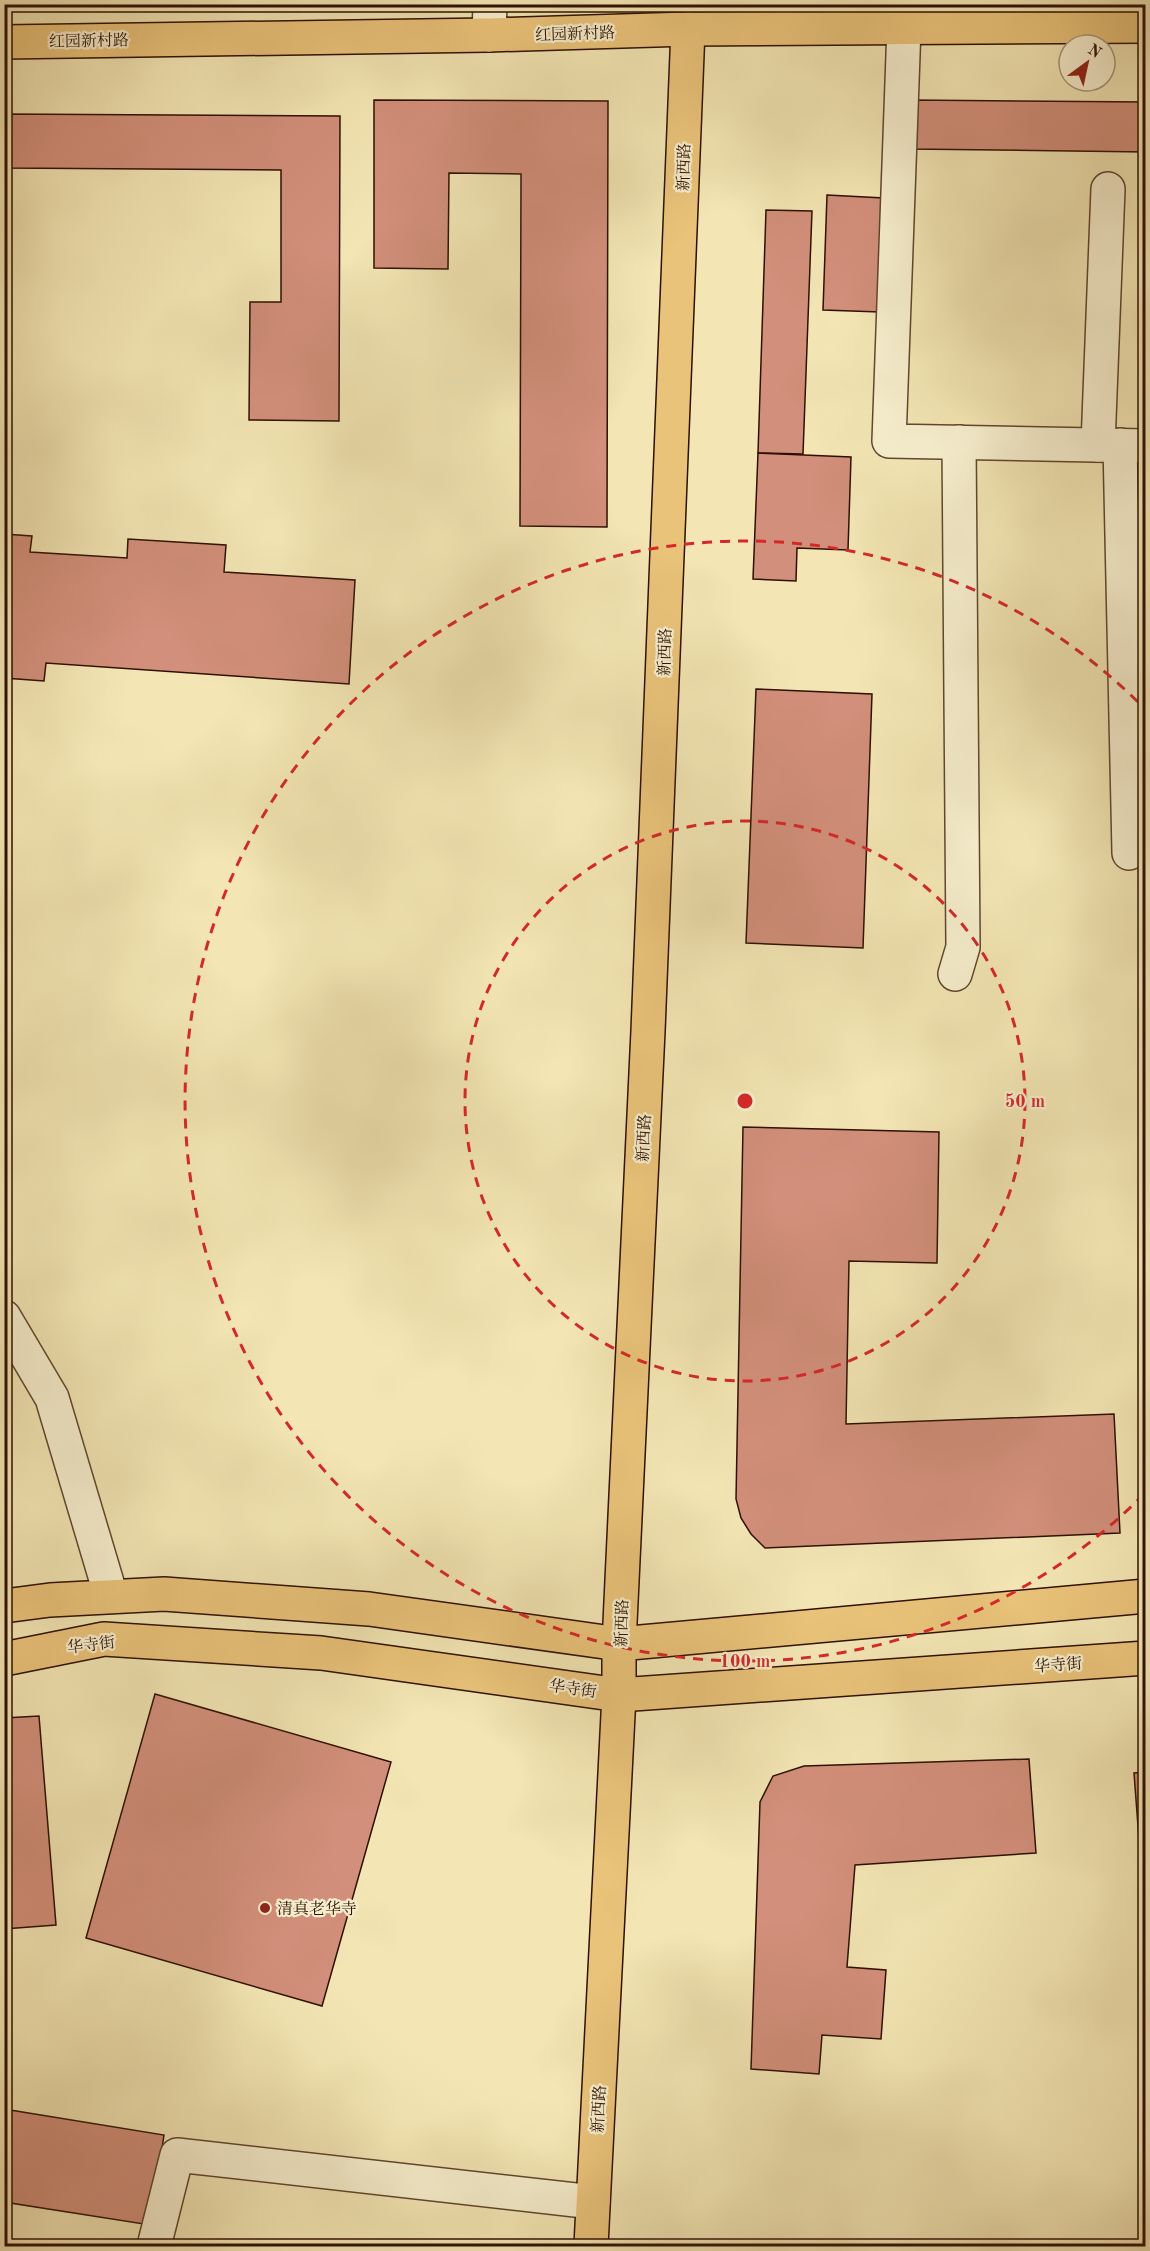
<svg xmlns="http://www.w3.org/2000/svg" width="1150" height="2251" viewBox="0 0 1150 2251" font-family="'Old Standard TT','Noto Serif SC',serif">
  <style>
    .building { fill: #d28f7b; stroke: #2e1000; stroke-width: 1.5 }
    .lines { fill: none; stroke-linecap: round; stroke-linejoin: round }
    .minor-casing { stroke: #5f462d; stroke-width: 36 }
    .major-casing { stroke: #2e1000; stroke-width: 36 }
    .minor { stroke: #f7efce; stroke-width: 33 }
    .major { stroke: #eac37a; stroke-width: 33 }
    .ring { fill: none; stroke: #d62828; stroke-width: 3; stroke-dasharray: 10 8 }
    .poi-dot { fill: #8f2418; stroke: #f7efce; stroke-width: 2 }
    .labels { text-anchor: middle; stroke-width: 4.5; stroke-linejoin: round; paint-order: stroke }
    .street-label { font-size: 16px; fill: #2e1000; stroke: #f7efce }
    .poi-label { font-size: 16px; fill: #2e1000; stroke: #f7efce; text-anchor: start }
    .centre { fill: #d62828; stroke: #f7efce; stroke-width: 3 }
    .ring-label { font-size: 18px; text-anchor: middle; font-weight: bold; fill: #d62828; stroke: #f7efce; stroke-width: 4.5; stroke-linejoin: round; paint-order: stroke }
  </style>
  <rect width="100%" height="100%" fill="#f3e6b4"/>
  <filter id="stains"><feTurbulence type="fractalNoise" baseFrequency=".00333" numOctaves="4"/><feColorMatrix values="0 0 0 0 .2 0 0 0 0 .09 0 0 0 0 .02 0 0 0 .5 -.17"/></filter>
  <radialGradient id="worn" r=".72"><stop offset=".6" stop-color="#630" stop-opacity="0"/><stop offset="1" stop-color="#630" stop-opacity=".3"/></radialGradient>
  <!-- building -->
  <g class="building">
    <polygon points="374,100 608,101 607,527 520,526 521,174 449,173 448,269 374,268"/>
    <polygon points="911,100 1146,102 1146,152 910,149"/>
    <polygon points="4,114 340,116 339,421 249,420 250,302 281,302 281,170 4,168"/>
    <polygon points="827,195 884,198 880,312 823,310"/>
    <polygon points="766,210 812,211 803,454 758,453"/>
    <polygon points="758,453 851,457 848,550 797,548 796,581 753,579"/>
    <polygon points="4,534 32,536 30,552 127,558 128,539 226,545 224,572 355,580 349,684 46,663 44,681 4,678"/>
    <polygon points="756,689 872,694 863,948 746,943"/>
    <polygon points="743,1127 939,1132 937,1263 849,1261 846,1424 1114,1414 1120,1533 765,1548 751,1534 741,1518 736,1499"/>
    <polygon points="155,1694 391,1762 322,2006 86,1938"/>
    <polygon points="39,1716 56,1925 4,1929 4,1718"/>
    <polygon points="1029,1759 1036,1853 855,1865 847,1967 886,1970 881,2039 822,2035 819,2074 751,2069 760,1802 773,1776 804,1766"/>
    <polygon points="1146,1772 1146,1853 1140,1853 1134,1773"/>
    <polygon points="4,2109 164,2135 150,2225 4,2202"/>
  </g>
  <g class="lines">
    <!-- minor casing -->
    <g class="minor-casing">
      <g id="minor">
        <polyline points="904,27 889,441 1146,446"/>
        <polyline points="489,35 490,4"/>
        <polyline points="1098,445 1108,189"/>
        <polyline points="1120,445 1129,853"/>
        <polyline points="955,974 963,947 959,442"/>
        <polyline points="4,1317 52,1398 111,1596"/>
        <polyline points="154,2246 177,2155 593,2202"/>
      </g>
    </g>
    <!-- major casing -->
    <g class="major-casing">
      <g id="major">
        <polyline points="4,42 489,35 688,29 1146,26"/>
        <polyline points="4,1606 50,1600 164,1594 369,1609 619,1644 1146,1596"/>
        <polyline points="4,1659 104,1639 321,1653 619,1695 1146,1658"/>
        <polyline points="591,2246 619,1695 619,1644 648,1031 688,29"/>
      </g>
    </g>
    <!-- minor -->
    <use href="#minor" class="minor"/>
    <!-- major -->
    <use href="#major" class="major"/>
  </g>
  <!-- distance rings -->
  <g class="ring">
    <circle cx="745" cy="1101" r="280"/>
    <path d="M1144 1494A560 560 0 1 1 1144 708"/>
  </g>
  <!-- markers -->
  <circle class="poi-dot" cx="265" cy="1908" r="6"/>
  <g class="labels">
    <!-- street labels -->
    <g class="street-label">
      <text transform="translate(575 33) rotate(-2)" y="6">红园新村路</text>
      <text transform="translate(89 40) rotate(-1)" y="6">红园新村路</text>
      <text transform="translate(683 167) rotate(-88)" y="6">新西路</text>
      <text transform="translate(664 652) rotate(-88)" y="6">新西路</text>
      <text transform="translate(643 1138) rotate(-87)" y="6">新西路</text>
      <text transform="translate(621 1623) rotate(-88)" y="6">新西路</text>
      <text transform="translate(91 1644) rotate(-7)" y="6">华寺街</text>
      <text transform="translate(1058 1664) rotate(-4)" y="6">华寺街</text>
      <text transform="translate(573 1688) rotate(8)" y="6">华寺街</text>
      <text transform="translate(598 2109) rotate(-87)" y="6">新西路</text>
    </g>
    <!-- poi labels -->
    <g class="poi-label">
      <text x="277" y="1914">清真老华寺</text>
    </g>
  </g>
  <circle cx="745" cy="1101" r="9" class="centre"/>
  <g class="ring-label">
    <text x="1025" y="1107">50 m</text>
    <text x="745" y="1667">100 m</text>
  </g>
  <!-- margin -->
  <rect width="1150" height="2251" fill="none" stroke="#f3e6b4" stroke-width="24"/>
  <rect x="6" y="6" width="1138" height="2239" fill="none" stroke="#2e1000" stroke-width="3"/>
  <rect x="12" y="12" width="1126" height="2227" fill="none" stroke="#2e1000" stroke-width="1.5"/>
  <!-- north arrow -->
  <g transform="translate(1087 63) rotate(33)"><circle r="28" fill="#f7efce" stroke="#a7967c" stroke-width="1.5"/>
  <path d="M0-4.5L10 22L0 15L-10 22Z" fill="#8f2418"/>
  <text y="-9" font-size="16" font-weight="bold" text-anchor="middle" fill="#2e1000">N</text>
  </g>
  <rect width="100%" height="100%" filter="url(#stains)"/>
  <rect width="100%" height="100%" fill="url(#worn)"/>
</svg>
